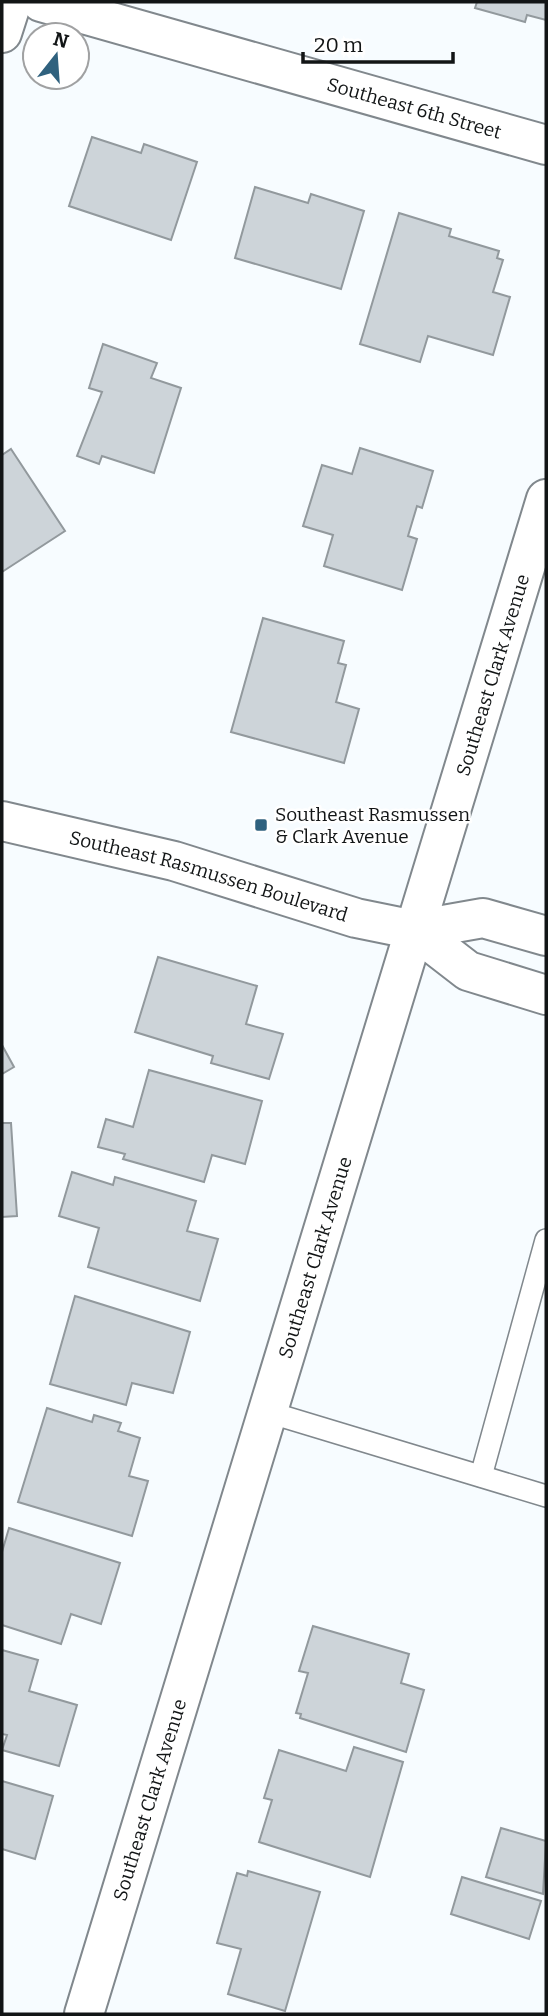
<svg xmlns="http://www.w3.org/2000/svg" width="548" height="2016" viewBox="0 0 548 2016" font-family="Bitter,serif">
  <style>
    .building { fill: #cdd4d9; stroke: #92999d; stroke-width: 2 }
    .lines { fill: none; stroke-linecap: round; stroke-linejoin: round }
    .lane-casing { stroke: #81888d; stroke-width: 24 }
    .street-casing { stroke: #81888d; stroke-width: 42 }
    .secondary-casing { stroke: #81888d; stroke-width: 42 }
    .lane { stroke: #fff; stroke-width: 21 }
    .street { stroke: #fff; stroke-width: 38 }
    .secondary { stroke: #fff; stroke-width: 38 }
    .poi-dot { fill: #2f617e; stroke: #fff; stroke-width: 2.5 }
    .labels { text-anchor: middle; stroke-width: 5; stroke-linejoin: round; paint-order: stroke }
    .street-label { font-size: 19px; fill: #121516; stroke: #fff }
    .poi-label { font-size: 19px; fill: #121516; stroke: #fff; text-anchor: start }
  </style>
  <rect width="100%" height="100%" fill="#f7fcff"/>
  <!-- building -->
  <g class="building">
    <polygon points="477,2 546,2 546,20 527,15 525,22 475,8"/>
    <polygon points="92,137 141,153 144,144 197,162 171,240 69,206"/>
    <polygon points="255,187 308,203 311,194 364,211 341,289 235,258"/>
    <polygon points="399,213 451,229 449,236 499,251 497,258 503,260 493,292 510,297 493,355 428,336 420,362 360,344"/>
    <polygon points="103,344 157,363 151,378 181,388 154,473 102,456 99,464 77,456 102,392 89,388"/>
    <polygon points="360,448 433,471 422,508 417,506 408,536 417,539 402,590 324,566 333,535 303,526 322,465 352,474"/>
    <polygon points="11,449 65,531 2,572 2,455"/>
    <polygon points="263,618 344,641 338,663 346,665 336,702 359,709 344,763 231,732"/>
    <polygon points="158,957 257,986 246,1024 283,1034 269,1079 211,1063 213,1056 135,1032"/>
    <polygon points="2,1045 14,1067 2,1074"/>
    <polygon points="149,1070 262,1101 245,1164 212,1155 204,1182 123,1159 125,1154 98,1147 106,1119 133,1127"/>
    <polygon points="2,1123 11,1123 17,1216 2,1217"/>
    <polygon points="72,1172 113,1185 115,1177 196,1201 187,1231 218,1239 200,1301 88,1267 99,1228 59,1216"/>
    <polygon points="75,1296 190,1332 173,1393 132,1383 126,1405 50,1384"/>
    <polygon points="47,1408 92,1422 94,1415 121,1423 118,1431 140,1438 129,1476 148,1481 132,1536 18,1502"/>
    <polygon points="9,1528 120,1563 101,1624 71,1614 61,1644 2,1625 2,1552"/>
    <polygon points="313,1626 409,1654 401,1683 424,1690 406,1752 300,1718 301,1714 296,1713 308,1673 299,1671"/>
    <polygon points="2,1650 38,1660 29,1691 77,1705 59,1766 2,1750 7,1735 2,1734"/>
    <polygon points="354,1747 403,1762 370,1877 259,1842 272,1800 264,1798 279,1750 346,1771"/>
    <polygon points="2,1781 53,1796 35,1859 2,1849"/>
    <polygon points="501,1828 546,1841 543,1894 486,1877"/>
    <polygon points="248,1871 320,1892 285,2011 228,1994 241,1949 217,1943 237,1873 247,1876"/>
    <polygon points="462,1877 541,1901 529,1939 451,1914"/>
  </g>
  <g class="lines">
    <!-- lane casing -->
    <g class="lane-casing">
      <g id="lane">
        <polyline points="268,1412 546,1496"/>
        <polyline points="481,1476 546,1240"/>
      </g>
    </g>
    <!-- street casing -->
    <g class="street-casing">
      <g id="street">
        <path id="s1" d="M41,2l505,143"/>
        <polyline points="2,33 12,2"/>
        <path id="s2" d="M84,2014l462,-1515"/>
      </g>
    </g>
    <!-- secondary casing -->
    <g class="secondary-casing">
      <g id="secondary">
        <path id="s3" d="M2,821l172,40 182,57 59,12 68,-12 63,18"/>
        <polyline points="415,930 468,971 546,995"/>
      </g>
    </g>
    <!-- lane -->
    <use href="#lane" class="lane"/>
    <!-- street -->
    <use href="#street" class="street"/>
    <!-- secondary -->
    <use href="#secondary" class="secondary"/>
  </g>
  <!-- markers -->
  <rect class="poi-dot" x="254" y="818" width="14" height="14" rx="3.5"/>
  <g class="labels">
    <!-- street labels -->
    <g class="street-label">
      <text dy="7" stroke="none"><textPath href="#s1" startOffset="388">Southeast 6th Street</textPath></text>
      <text dy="7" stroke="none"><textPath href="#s2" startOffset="1400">Southeast Clark Avenue</textPath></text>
      <text dy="7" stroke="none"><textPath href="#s3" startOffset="214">Southeast Rasmussen Boulevard</textPath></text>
      <text dy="7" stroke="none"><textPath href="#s2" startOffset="791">Southeast Clark Avenue</textPath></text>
      <text dy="7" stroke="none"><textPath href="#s2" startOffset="224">Southeast Clark Avenue</textPath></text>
    </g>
    <!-- poi labels -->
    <g class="poi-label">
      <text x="275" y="821">Southeast Rasmussen<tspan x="275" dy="22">&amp; Clark Avenue</tspan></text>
    </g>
  </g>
  <!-- border -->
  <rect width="548" height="2016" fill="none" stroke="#121516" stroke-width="7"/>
  <!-- north arrow -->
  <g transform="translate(56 56) rotate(17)"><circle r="33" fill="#ffffff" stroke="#a0a1a2" stroke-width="2"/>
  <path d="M0-5L12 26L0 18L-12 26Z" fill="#2f617e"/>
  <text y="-10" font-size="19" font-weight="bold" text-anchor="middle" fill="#121516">N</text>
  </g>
  <!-- scale -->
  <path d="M303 52v10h150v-10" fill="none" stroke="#121516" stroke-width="3.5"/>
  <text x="314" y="52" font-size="21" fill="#121516" stroke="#ffffff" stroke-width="5" paint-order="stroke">20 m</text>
</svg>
